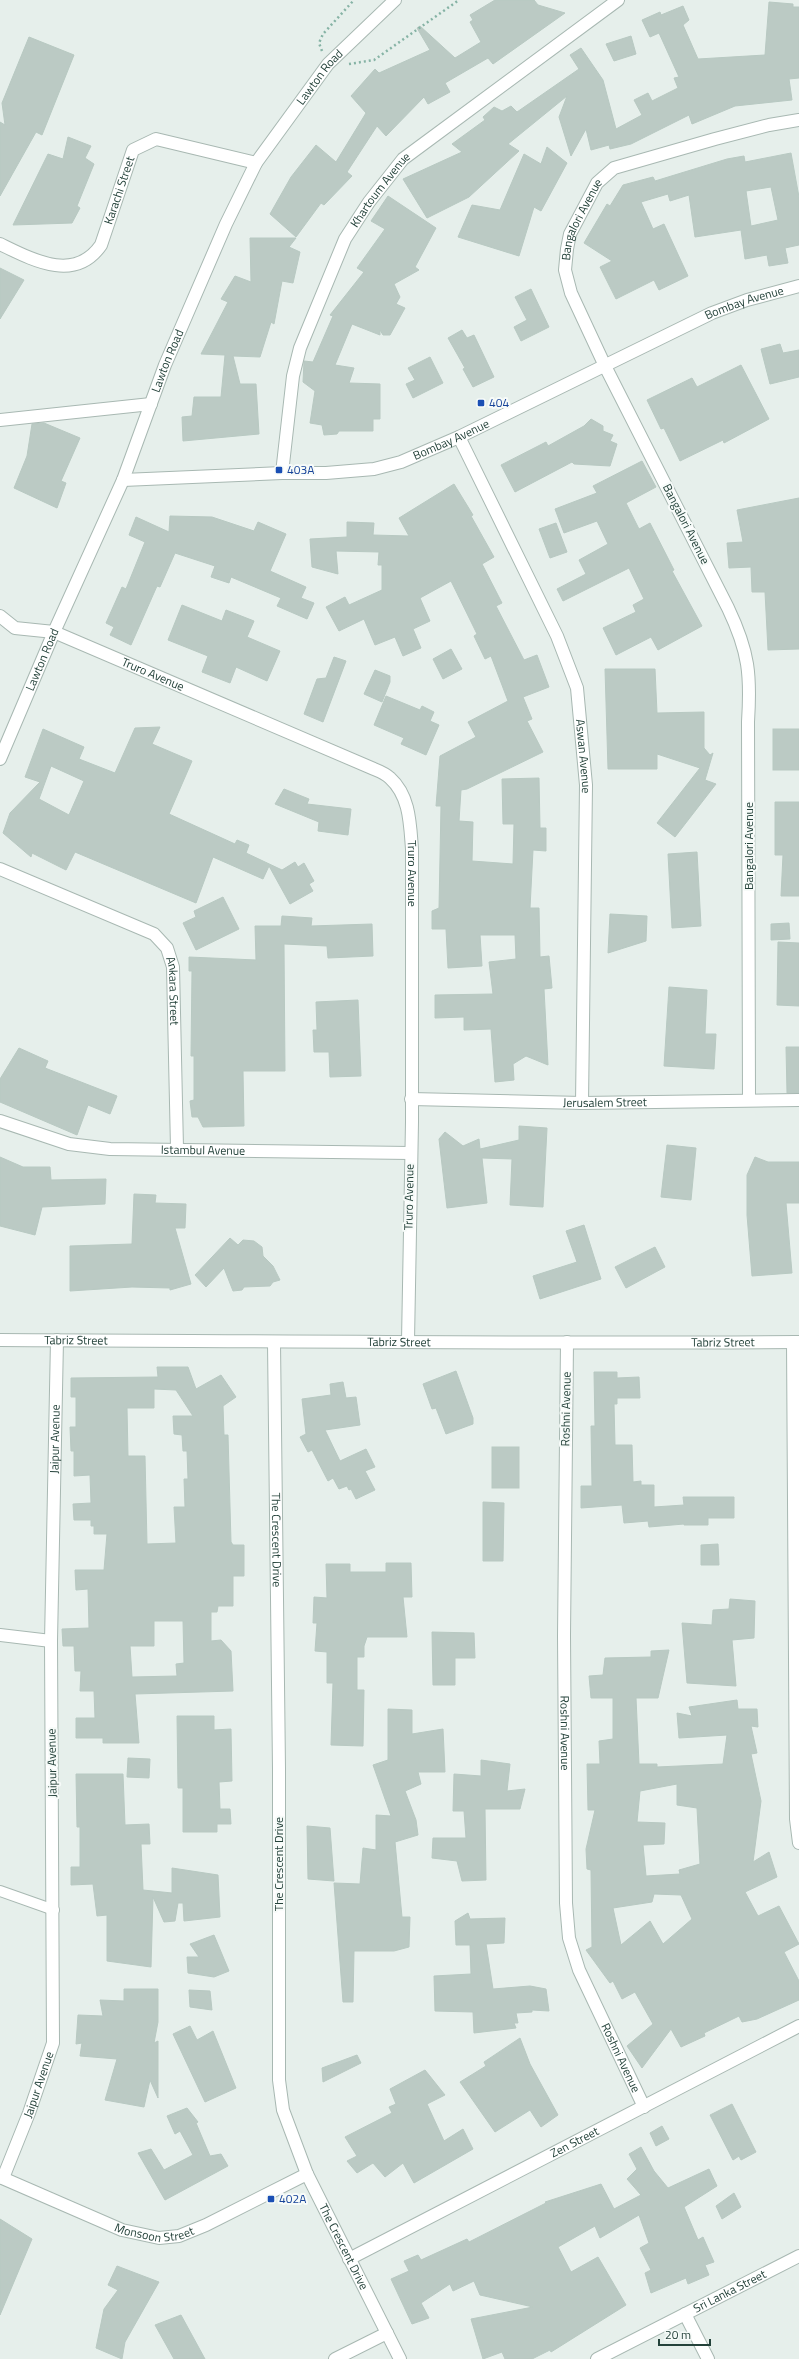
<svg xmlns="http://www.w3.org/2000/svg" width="799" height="2359" viewBox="0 0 799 2359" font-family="'Titillium Web',sans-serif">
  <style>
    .building { fill: #bbcac4; stroke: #b8c9c2; fill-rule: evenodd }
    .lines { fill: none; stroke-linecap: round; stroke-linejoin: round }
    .service-casing { stroke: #a8b8b2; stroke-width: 12 }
    .minor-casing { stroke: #a8b8b2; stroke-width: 14 }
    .tertiary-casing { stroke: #a8b8b2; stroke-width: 14 }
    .path { stroke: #86b3a5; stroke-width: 2.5; stroke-dasharray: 2 3; stroke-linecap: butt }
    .service { stroke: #fff; stroke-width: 10 }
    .minor { stroke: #fff; stroke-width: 12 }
    .tertiary { stroke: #fff; stroke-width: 12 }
    .transit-dot { fill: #1a4fb4; stroke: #f7fbf9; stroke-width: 1.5 }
    .labels { text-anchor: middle; stroke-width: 4; stroke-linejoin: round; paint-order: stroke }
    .street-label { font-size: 12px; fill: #24423a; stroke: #f7fbf9 }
    .transit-label { font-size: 12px; fill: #164399; stroke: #f7fbf9; text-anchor: start }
  </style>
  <rect width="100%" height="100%" fill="#e6efeb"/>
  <!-- building -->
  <g class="building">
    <polygon points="495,0 534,0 538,5 565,13 493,64 488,58 445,83 450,92 428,104 424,97 386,136 377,126 347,172 352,176 324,205 321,203 296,237 270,214 291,177 316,145 336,162 366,113 351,96 375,69 379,73 430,50 417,28 420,26 455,58 481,42 470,22 473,20 470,15"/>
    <polygon points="769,2 793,4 793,7 799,7 799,78 789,79 792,100 735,106 692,124 689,115 631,144 610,149 609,145 591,150 586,129 571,156 559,117 567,96 508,144 519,151 469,197 427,218 403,179 462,152 452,144 485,120 483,117 494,107 502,111 511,106 517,112 579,69 570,55 581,48 603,80 616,129 642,115 634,100 648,93 652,101 678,88 674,78 679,77 659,33 650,37 642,20 660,12 661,15 683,6 689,20 683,25 698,59 765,55"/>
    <polygon points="631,36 636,54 614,61 606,44"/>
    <polygon points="29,37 74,55 42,135 36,132 0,196 0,122 5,125 2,103"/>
    <polygon points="68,137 91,146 85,158 94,164 77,206 80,208 72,223 13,225 48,154 63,159"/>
    <polygon points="547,147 567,163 541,211 534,207 519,256 458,237 472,205 500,210 524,154 541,164"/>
    <path d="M791,153l8,44v48l-14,3 3,15 -19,3 -2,-11 -22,4 -4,-29 -46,7 -6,-42 -19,6 -2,-7 -27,8 12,27 11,-5 24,52 -29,14 -5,-10 -38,19 -16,-32 12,-6 -28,-18 23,-39 3,2 13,-21 30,-8 2,4 72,-22 17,-3 1,6zM771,187l7,33 -27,6 -5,-35z"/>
    <polygon points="388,196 436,228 415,267 419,270 394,284 400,297 396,304 405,308 390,335 383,335 380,330 380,335 352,324 335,365 354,368 349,383 380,384 380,419 373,419 373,431 339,431 337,434 324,435 322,425 310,423 315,391 303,382 304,361 313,362 333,316 330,315 364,272 357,268 385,229 371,221"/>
    <polygon points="250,238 296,238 289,247 300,252 293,283 282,281 274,324 271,322 260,357 233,356 240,384 256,384 259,434 183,441 182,417 192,416 194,397 221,397 225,355 201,354 228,302 221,299 235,276 251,282"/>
    <polygon points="0,268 24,280 0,319"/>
    <polygon points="531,289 549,327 521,341 514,327 527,320 515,297"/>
    <polygon points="462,330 467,338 474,335 494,377 473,387 463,369 465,368 448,338"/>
    <polygon points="780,344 783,353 799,350 799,377 770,384 761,349"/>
    <polygon points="430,357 443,383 413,398 406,384 415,380 408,368"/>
    <polygon points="741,365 769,419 724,443 723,440 680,461 664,428 661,429 647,400 692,378 697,387"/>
    <polygon points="591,419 603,426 603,431 613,435 610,441 617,444 610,466 574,464 572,462 515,492 501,465 546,442 548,446 584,426"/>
    <polygon points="44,423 80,438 61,481 66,483 57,508 14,488 27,456 32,424"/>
    <polygon points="642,461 656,487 626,503 639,529 650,523 674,570 672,571 702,626 658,650 651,637 616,655 603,628 636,612 633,605 644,599 629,568 563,601 557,589 586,574 579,560 608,544 597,521 564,533 555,509 597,493 593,486"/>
    <polygon points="454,484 473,515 471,516 494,557 482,564 502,603 496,606 524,660 537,655 549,687 523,697 532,719 527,721 543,752 467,789 461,790 459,821 473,822 472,861 513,864 514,824 503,824 502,779 539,778 540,828 546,828 546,851 533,850 530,908 539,908 540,957 549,956 552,988 544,989 548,1065 526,1056 513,1064 514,1080 495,1082 491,1029 464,1030 464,1017 435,1018 435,995 493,994 489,962 516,959 515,935 480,935 482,966 448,968 446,929 432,929 432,911 439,908 441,806 436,806 440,756 476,737 468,722 508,701 491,656 485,659 474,636 477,634 451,581 420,598 430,621 413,629 421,648 403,656 395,637 375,645 364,619 339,631 326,607 345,597 349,605 382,590 382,565 378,565 379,552 336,551 338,574 312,567 310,539 347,537 347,522 374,523 373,535 409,536 399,518"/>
    <polygon points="799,498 799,649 768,650 765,592 752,592 751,567 729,568 727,543 743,542 737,510"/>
    <polygon points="170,516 212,517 254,531 258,522 286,534 270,571 306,587 301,598 314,603 307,619 277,606 281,598 231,577 229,583 211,577 215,566 175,553 160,587 157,586 131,645 110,635 114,627 106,623 122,587 126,589 145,542 129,535 136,517 169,532"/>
    <polygon points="556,523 567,552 550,558 539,529"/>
    <polygon points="182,605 222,621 226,610 254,621 247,637 280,651 267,681 236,667 230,683 202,672 208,656 168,640"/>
    <polygon points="451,649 462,669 443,679 433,659"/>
    <polygon points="334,657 346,661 323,722 304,714 317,679 326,678"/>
    <polygon points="605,669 655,669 657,713 704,712 704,748 710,755 713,753 705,780 716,784 675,837 657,823 700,768 657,754 657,769 608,769"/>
    <polygon points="375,670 390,676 390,682 382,702 364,694"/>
    <polygon points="386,696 420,710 422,706 434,712 430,721 439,725 426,755 401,744 404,738 374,725"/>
    <path d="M160,727l-8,17 40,17 -23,53 66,30 2,-4 12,5 -3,8 36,17 13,-8 3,5 6,-4 10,18 -5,3 4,7 -23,13 -21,-38 -6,13 -50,-22 -17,46 -121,-51 -9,18 -34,-17 -1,4 -28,-24 7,-20 30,-31 -15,-5 18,-48 41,18 -5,12 36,14 20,-45zM51,766l33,15 -15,34 -30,-16z"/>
    <rect x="773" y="729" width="26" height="41"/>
    <polygon points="284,789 309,799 307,804 351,809 348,835 318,831 319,822 275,804"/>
    <polygon points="775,802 799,802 799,896 781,896 783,855 775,855"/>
    <polygon points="697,852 701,926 672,928 668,854"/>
    <polygon points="223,897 239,929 196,950 183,923 196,917 194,911"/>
    <polygon points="610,914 647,916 646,941 608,953"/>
    <polygon points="282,916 312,918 311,926 372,924 373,956 328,958 327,946 284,944 285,1071 243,1071 244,1126 203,1127 198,1117 192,1117 190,1101 194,1100 194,1056 191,1056 192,971 189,971 189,957 256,960 255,926 281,926"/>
    <polygon points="789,923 790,939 771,940 771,924"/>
    <polygon points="778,942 799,943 799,1006 777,1005"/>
    <polygon points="669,987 707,990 705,1034 716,1034 714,1069 664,1066"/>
    <polygon points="358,1000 361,1076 330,1077 329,1052 314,1052 313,1030 317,1030 316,1002"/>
    <polygon points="786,1047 799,1047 799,1093 787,1093"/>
    <polygon points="19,1048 48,1061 45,1068 117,1096 110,1114 88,1105 77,1135 0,1102 0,1079"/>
    <polygon points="519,1126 547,1128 543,1207 510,1205 512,1159 482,1158 487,1203 447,1208 439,1139 445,1132 463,1146 479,1139 480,1149 519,1140"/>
    <polygon points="667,1145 696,1148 691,1200 661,1197"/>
    <polygon points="0,1157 23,1167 50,1167 51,1180 106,1179 105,1204 42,1207 35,1235 0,1226"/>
    <polygon points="755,1157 768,1162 799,1162 799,1203 786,1203 792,1273 752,1276 747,1215 747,1175"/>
    <polygon points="134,1194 156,1195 155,1203 186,1204 185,1228 175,1228 191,1284 170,1290 170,1288 132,1287 70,1291 70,1246 132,1244"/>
    <polygon points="584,1225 601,1279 540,1299 533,1276 577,1262 566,1231"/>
    <polygon points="230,1238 238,1245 243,1240 254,1241 262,1247 263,1256 273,1266 280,1280 273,1282 270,1286 244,1287 242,1290 233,1291 224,1268 206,1287 195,1275"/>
    <polygon points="655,1247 665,1267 626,1288 615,1267"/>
    <path d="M157,1367h31l8,22 25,-14 15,22 -13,9 1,29h4l3,107 2,3h11v31h-11v30h-15l-1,6h-6v29l10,-1 10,11 2,40 -98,3 4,49h-36v-5h-27v-20h19l-1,-27h-14l1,-20h-6l-1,-25h-11l-1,-17 27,-1 -1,-39 -12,1 -1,-20h29l3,-36h-13v-8h-3v-6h-17l-1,-16 18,-1 -1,-28 -16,1v-25h-3l-1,-24h6v-30h-5v-19l87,-1zM154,1389l22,1 17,26h-20l1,18 8,1 1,16h4l1,28h-4l1,28h-11l2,36 -29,1 -2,-88h-17l-1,-48h27zM154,1621h29l1,42 -8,1 1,12 -45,1 -2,-31h24z"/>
    <polygon points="456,1371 473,1418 473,1424 446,1434 436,1408 432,1409 423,1384"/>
    <polygon points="594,1372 617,1372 617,1378 639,1377 640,1398 617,1398 617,1404 614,1404 615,1445 632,1445 633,1482 641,1481 641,1485 654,1485 654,1507 684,1505 683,1497 734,1497 734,1518 708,1518 708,1525 684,1525 684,1524 649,1527 648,1521 624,1523 622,1505 581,1508 581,1486 592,1486 591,1426 595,1426"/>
    <polygon points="343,1382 346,1398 356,1397 360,1425 325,1430 340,1461 366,1449 375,1467 365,1471 375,1490 356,1499 351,1489 349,1490 347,1486 339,1489 333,1478 328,1481 312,1450 308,1452 300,1437 306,1434 302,1399 331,1395 330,1384"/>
    <rect x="492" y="1447" width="27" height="41"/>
    <polygon points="483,1502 504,1503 503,1561 483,1561"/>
    <polygon points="718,1544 719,1565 701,1565 701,1545"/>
    <polygon points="386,1563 411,1563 412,1597 403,1597 407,1637 367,1637 364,1646 364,1657 357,1657 357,1690 364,1690 363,1746 331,1745 333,1683 327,1683 327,1652 315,1651 317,1623 313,1623 314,1597 327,1598 326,1564 350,1564 350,1572 386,1572"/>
    <polygon points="730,1599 755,1601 754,1638 732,1640 736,1686 687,1683 682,1623 712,1625 713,1610 729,1609"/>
    <polygon points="432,1632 474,1633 475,1658 455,1658 455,1685 433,1685"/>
    <path d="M669,1650l-11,48h-22l3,66h18v3l66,-3 4,-29 -48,3 -2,-25 15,3 -3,-9 48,-7 1,9h19l1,18 -7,-1 6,27 -6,1 10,47 -8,61 16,-10 8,25 -32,15 13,24 21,-10 20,38 -15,8 15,29v19l-42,19 -15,3 -3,-6 -35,17 1,3 -24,11 -10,-18 -29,39 -15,-22 26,-22 -18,-32 -13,7 -9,-18 -3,2 -24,-33 6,-3 -1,-77 -4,-1 -1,-20 9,-39h-7l-1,-46h13l-1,-23 14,-2v-41h-22l-2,-22 14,-1 2,-17 46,-1v-6zM677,1784v21l20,3 3,56 -21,6 1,4 -34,2 -3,-31 21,-1 1,-21 -28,-1 3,-31zM654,1894l27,1 11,24 -29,25 -13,-23 -29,24 -8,-37 39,-6z"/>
    <polygon points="388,1709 412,1710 412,1734 443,1729 445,1772 418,1772 421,1784 405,1791 416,1820 418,1835 395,1842 402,1917 410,1917 409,1947 394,1951 354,1951 353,2002 343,2002 334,1883 360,1884 363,1848 376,1850 376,1815 391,1816 373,1765 388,1760"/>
    <polygon points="177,1716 214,1716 214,1730 231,1729 232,1781 219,1782 220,1809 230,1809 231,1824 217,1824 217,1832 183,1832 183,1788 178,1788"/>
    <polygon points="128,1758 150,1759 149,1778 127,1777"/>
    <polygon points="481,1760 510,1764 507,1791 525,1789 520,1809 485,1809 486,1880 462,1881 457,1861 432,1858 433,1838 466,1838 464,1811 453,1811 454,1774 481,1776"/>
    <polygon points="76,1774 123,1774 125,1825 149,1824 150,1844 141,1844 143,1890 172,1893 172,1868 218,1875 220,1917 184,1921 183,1903 178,1903 175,1921 164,1922 153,1897 151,1967 107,1961 107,1915 97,1916 93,1884 71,1885 71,1867 80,1867 80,1827 77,1827"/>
    <polygon points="307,1826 330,1828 334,1881 308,1879"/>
    <polygon points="468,1913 470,1919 505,1918 504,1943 486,1944 493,1989 530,1986 546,1989 549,2011 532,2010 532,2012 516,2013 518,2023 514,2023 516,2028 474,2033 473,2012 435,2011 434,1976 471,1974 470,1945 456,1945 455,1921"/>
    <polygon points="214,1935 229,1971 214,1977 188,1973 187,1957 199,1957 190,1944"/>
    <polygon points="124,1989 158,1989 158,2022 154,2043 158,2041 158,2098 150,2080 144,2107 105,2100 117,2059 80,2056 82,2043 76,2044 78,2015 103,2016 100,2000 124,2001"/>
    <polygon points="189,1990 210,1991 212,2010 190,2007"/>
    <polygon points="190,2026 197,2040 213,2031 236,2088 205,2102 173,2034"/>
    <polygon points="520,2038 530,2064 558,2115 541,2127 530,2110 495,2132 460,2082 486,2066 484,2062"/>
    <polygon points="357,2055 361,2063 323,2082 322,2068"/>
    <polygon points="425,2070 445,2095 427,2104 444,2141 463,2129 473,2149 414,2183 403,2163 385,2177 373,2163 357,2173 347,2161 357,2156 345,2137 392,2113 389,2107 396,2104 390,2089"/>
    <polygon points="732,2104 756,2152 741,2160 739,2156 733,2160 710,2115"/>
    <polygon points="187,2108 198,2122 196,2123 210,2156 221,2154 228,2166 165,2200 138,2153 151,2149 164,2170 193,2155 180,2131 175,2134 167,2116"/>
    <polygon points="662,2126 669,2139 656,2146 650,2133"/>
    <polygon points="641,2147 654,2171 668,2188 709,2169 717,2186 684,2207 698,2240 703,2237 714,2262 705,2265 709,2275 688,2284 686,2278 651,2293 645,2273 651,2270 640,2248 649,2243 639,2215 600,2238 595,2226 558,2247 571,2272 598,2257 626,2305 551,2352 550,2350 532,2359 505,2359 502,2352 483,2359 471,2319 533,2307 480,2295 474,2281 453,2291 450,2284 421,2303 429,2318 412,2324 391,2279 409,2271 404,2261 418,2255 421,2260 467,2239 469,2242 546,2203 545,2202 601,2184 614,2209 641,2195 627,2179 637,2169 629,2154"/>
    <polygon points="734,2193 741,2207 722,2219 716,2206"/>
    <polygon points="0,2219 32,2239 0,2315"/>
    <polygon points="117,2266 159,2282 125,2342 122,2359 96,2348 104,2309 118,2290 108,2285"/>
    <polygon points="181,2315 205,2359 174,2359 155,2325"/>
  </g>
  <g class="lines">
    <!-- service casing -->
    <g class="service-casing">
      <polyline id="service" points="0,1891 54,1910"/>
    </g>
    <!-- minor casing -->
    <g class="minor-casing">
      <g id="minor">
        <path id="s1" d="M0,244c33,16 75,39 101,1l32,-95 23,-11 100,24"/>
        <polyline points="0,420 151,404"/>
        <path id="s2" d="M459,437l98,199 20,52 9,97 -4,318"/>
        <path id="s3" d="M282,473l11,-97 7,-28 45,-109 24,-37 34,-43 215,-159"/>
        <path id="s4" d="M123,480l159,-7h44l48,-4 27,-7 58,-25 253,-124 35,-13 52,-14"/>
        <path id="s5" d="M0,616l15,12 39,4 320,137c5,2 12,5 16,9 20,18 20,46 22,71v273l-4,219"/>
        <path id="s6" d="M0,869l154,65 13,14 6,19 4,181"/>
        <path id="s7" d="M411,1099l171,4 217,-3"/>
        <path id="s8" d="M749,1100l-1,-378c3,-47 1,-70 -20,-114l-123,-242 -34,-73 -6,-23 2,-21 3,-15 27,-51 17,-15 101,-29 54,-14 30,-5"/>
        <path id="s9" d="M0,1121l69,23 41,5 300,4"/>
        <path id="s10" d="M0,1340c266,1 533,4 799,2"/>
        <path id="s11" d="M567,1342l-3,294 2,267 3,35 10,32 65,137"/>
        <polyline points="793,1342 796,1819 799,1843"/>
        <path id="s12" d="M274,1343l5,426v311l4,30 24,64 93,185"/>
        <polyline points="0,1635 51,1641"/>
        <path id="s13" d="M0,2177l122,53 37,8 20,-2 27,-11 101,-51"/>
        <path id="s14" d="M3,2178l26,-65 24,-70 -2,-402 6,-301"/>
        <path id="s15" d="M349,2259l450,-233"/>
        <polyline points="685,2314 708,2359"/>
        <polyline points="335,2359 387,2333"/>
        <path id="s16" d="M597,2359l202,-103"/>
      </g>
    </g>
    <!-- tertiary casing -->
    <g class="tertiary-casing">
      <g id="tertiary">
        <path id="s17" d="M0,759l54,-127 69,-152 42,-115 61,-141 30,-61 72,-99 67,-64"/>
      </g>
    </g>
    <!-- path -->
    <g class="path">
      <polyline points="322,51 319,43 323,34 354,0"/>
      <polyline points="349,64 374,60 459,0"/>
    </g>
    <!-- service -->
    <use href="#service" class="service"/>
    <!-- minor -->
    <use href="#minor" class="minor"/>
    <!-- tertiary -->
    <use href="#tertiary" class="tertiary"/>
  </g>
  <!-- markers -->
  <g class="transit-dot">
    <rect x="477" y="399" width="8" height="8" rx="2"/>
    <rect x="275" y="466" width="8" height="8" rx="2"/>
    <rect x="267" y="2195" width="8" height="8" rx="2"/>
  </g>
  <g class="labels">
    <!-- street labels -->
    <g class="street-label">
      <text dy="4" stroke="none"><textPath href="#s17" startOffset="756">Lawton Road</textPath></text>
      <text dy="4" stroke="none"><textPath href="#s1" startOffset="170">Karachi Street</textPath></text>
      <text dy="4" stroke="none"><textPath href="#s3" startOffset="305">Khartoum Avenue</textPath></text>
      <text dy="4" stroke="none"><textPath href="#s8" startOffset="925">Bangalori Avenue</textPath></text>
      <text dy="4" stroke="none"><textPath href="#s4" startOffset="658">Bombay Avenue</textPath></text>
      <text dy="4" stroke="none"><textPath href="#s17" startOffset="432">Lawton Road</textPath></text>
      <text dy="4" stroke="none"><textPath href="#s4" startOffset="334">Bombay Avenue</textPath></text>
      <text transform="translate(686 524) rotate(63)" y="4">Bangalori Avenue</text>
      <text dy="4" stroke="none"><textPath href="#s17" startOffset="108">Lawton Road</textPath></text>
      <text dy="4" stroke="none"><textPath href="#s5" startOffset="166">Truro Avenue</textPath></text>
      <text dy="4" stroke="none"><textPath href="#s2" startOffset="346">Aswan Avenue</textPath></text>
      <text transform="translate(749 846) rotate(-90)" y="4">Bangalori Avenue</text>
      <text dy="4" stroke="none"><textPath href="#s5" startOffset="526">Truro Avenue</textPath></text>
      <text dy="4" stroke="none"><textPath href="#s6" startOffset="230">Ankara Street</textPath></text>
      <text dy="4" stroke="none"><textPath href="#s7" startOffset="194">Jerusalem Street</textPath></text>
      <text dy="4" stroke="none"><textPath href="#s9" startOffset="207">Istambul Avenue</textPath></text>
      <text transform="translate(409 1197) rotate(-89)" y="4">Truro Avenue</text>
      <text dy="4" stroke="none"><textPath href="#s10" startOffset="76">Tabriz Street</textPath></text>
      <text dy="4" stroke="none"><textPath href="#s10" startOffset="399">Tabriz Street</textPath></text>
      <text dy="4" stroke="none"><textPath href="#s10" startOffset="723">Tabriz Street</textPath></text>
      <text transform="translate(566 1409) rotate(-89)" y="4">Roshni Avenue</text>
      <text dy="4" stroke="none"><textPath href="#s14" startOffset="748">Jaipur Avenue</textPath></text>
      <text dy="4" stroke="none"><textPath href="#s12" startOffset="197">The Crescent Drive</textPath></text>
      <text dy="4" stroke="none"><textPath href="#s11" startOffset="391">Roshni Avenue</textPath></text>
      <text transform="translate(52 1763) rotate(-91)" y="4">Jaipur Avenue</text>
      <text transform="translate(279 1864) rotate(-90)" y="4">The Crescent Drive</text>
      <text dy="4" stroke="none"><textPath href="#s11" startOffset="727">Roshni Avenue</textPath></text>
      <text dy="4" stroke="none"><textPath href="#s14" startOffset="100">Jaipur Avenue</textPath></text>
      <text dy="4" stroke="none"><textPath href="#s15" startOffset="254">Zen Street</textPath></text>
      <text dy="4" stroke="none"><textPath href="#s13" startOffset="166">Monsoon Street</textPath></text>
      <text dy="4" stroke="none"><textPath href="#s12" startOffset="917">The Crescent Drive</textPath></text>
      <text dy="4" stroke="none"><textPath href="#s16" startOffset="149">Sri Lanka Street</textPath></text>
    </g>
    <!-- transit labels -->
    <g class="transit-label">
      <text x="489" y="407">404</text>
      <text x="287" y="474">403A</text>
      <text x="279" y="2203">402A</text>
    </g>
  </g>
  <!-- scale -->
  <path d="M659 2339v6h51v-6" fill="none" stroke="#24423a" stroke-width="2"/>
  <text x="665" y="2339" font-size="12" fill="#24423a" stroke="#f7fbf9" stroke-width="3" paint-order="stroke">20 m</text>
</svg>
